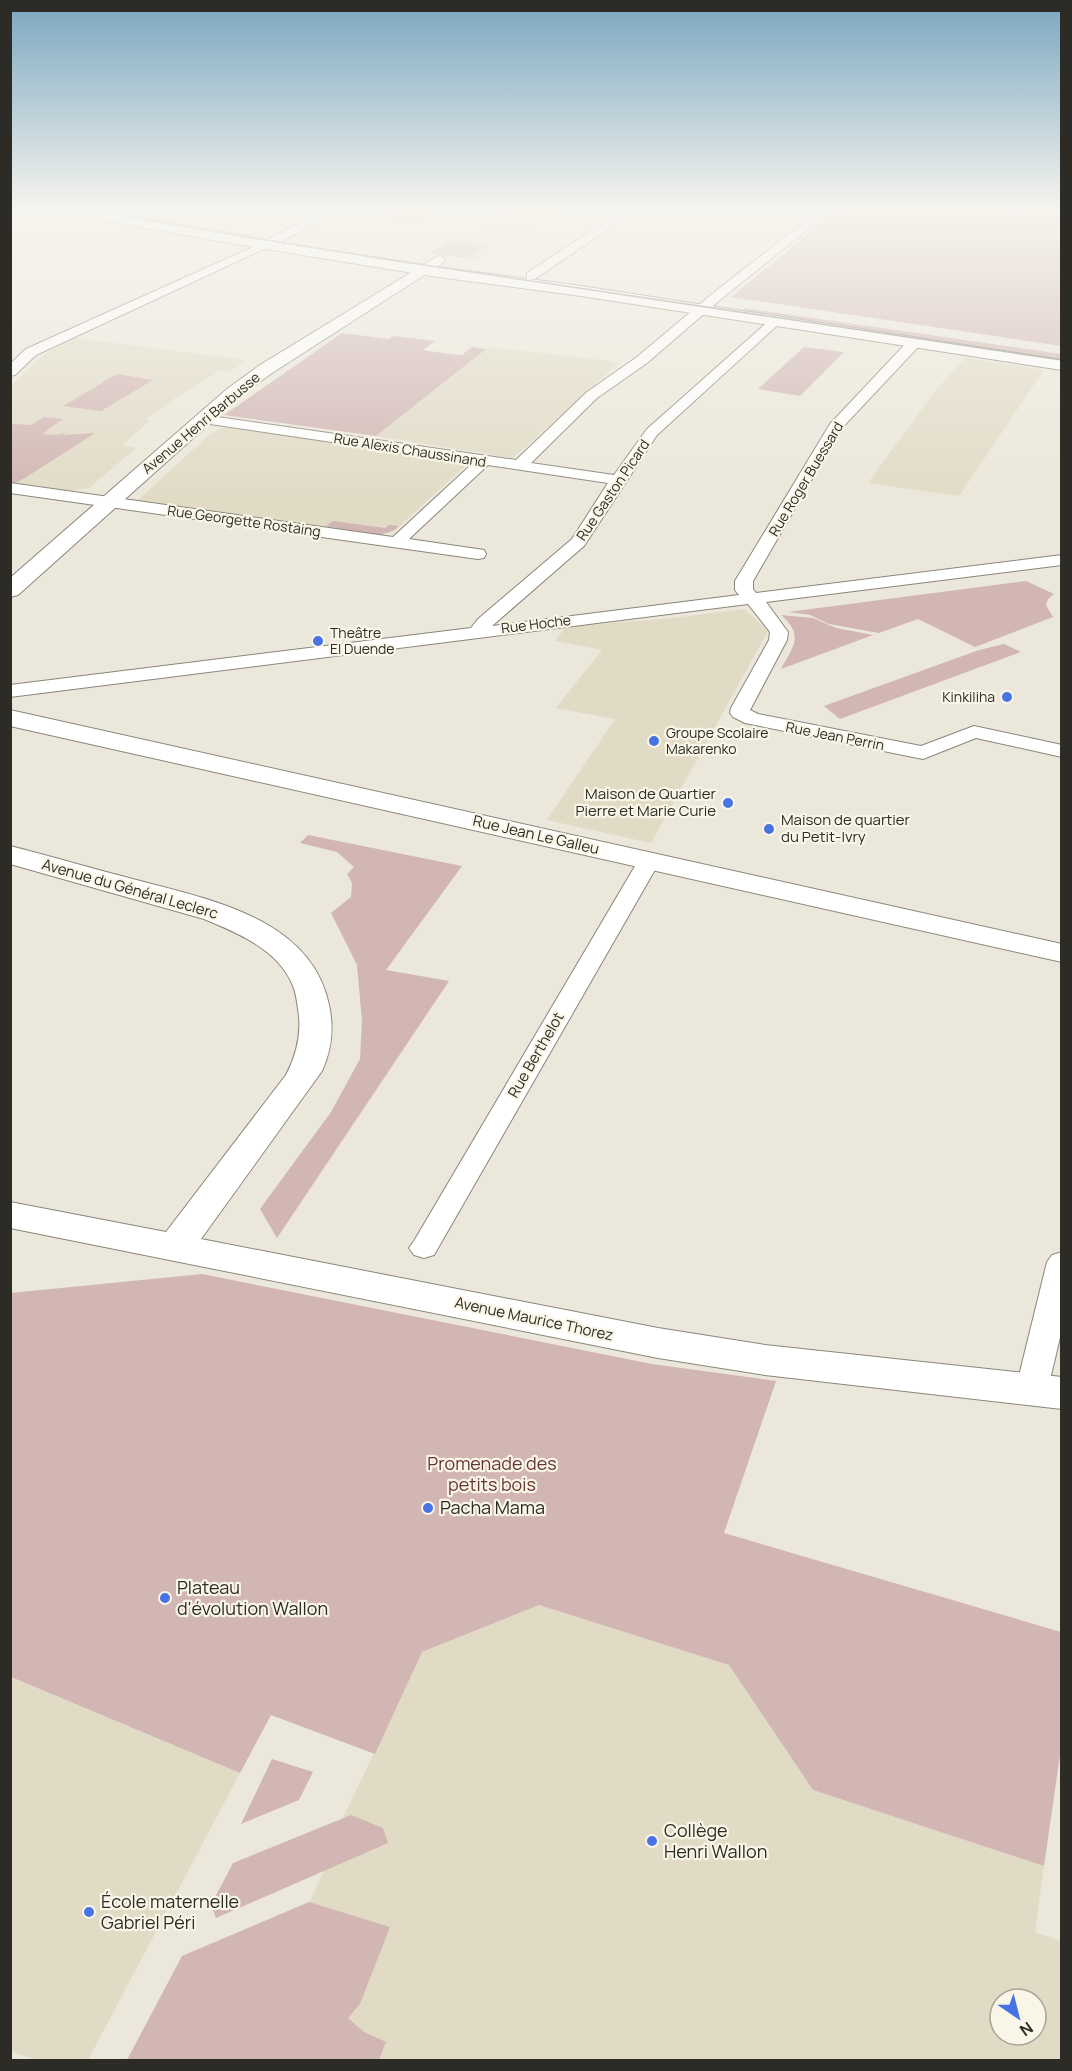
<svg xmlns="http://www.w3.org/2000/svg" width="1072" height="2071" viewBox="0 0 1072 2071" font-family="Manrope,sans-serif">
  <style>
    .built { fill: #e1dbc6; fill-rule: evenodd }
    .green { fill: #d1b6b3 }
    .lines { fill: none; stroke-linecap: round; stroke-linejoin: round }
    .minor-casing { stroke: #8a867a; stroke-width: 2 }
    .tertiary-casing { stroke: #8a867a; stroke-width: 2 }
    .secondary-casing { stroke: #8a867a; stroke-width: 2 }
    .primary-casing { stroke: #8a867a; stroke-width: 2 }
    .minor { fill: #fff; fill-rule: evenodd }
    .tertiary { fill: #fff; fill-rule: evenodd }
    .secondary { fill: #fff; fill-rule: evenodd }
    .primary { fill: #fff; fill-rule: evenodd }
    .tram { stroke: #8f8d83; stroke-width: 1.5 }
    .poi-dot { fill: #4773e5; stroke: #f9f5e7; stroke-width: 2 }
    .labels { text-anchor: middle; stroke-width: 4.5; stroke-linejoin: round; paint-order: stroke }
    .far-street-label { font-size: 14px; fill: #2c2b25; stroke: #f9f5e7 }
    .far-poi-label { font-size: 14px; fill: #2c2b25; stroke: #f9f5e7; text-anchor: start }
    .poi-label { font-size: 15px; fill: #2c2b25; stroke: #f9f5e7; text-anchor: end }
    .street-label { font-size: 15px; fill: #2c2b25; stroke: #f9f5e7 }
    .near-park-label { font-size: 18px; fill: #673633; stroke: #f9f5e7 }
    .near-poi-label { font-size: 18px; fill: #2c2b25; stroke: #f9f5e7; text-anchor: start }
  </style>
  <rect width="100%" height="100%" fill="#ebe7da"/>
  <!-- built -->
  <g class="built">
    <polygon points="515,209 568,209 479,260 465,258 485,245 458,242"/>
    <polygon points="76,338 246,360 230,372 217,370 214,372 216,373 175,398 146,420 150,421 122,445 136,448 89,488 70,491 11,483 11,386 44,354"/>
    <polygon points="488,347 620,362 513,458 376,436"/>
    <polygon points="965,358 1044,370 959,496 868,483 935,391"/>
    <polygon points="232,427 459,463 464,467 393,532 380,535 138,500 209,435 219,429"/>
    <polygon points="745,609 768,631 651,843 547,820 615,719 556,708 602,650 555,641 566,627 673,618"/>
    <path d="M539,1605l191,60 83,125 231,76 -9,66 26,9v119h-829l88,-180 24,-64 78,-164zM1000,1999h36v36h-36z"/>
    <polygon points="10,1677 240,1773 88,2060 35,2060 11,2051"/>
  </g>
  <!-- green -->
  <g class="green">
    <polygon points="395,209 441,209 415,222 379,217"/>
    <polygon points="839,209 1061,209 1061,346 731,297"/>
    <polygon points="136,216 256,236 249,238 129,219"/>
    <polygon points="450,241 486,245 465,258 430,253"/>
    <polygon points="745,308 1061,354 1061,363 736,314"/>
    <polygon points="342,333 389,339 393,336 435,341 423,350 457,355 462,355 472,347 486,349 376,436 224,415"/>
    <polygon points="804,347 844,352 800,396 758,389"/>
    <polygon points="117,374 153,380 101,411 63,406"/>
    <polygon points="44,417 63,419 42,434 57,435 67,432 62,435 95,433 25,478 15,483 11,483 11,424 31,425"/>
    <path d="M333,521l52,7 4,-3 10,1c-17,17 -52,3 -73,0z"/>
    <polygon points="1026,581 1054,594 1048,599 1046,605 1053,617 975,647 918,619 879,633 829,624 810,615 788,612"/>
    <path d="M781,615l32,3 23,10 37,7 -92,34c13,-23 23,-34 0,-54z"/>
    <polygon points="1004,644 1021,652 840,719 824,706 979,650"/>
    <polygon points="308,835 462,866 386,970 449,981 277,1238 260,1209 331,1112 360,1059 362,1021 357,965 331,913 351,897 352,883 347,874 354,867 337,852 300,843"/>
    <polygon points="202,1274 652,1364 776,1381 724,1533 1061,1632 1061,1748 1044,1866 813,1790 729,1665 539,1605 422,1652 375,1754 271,1715 240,1773 11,1677 11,1293"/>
    <polygon points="272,1759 313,1772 299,1800 241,1824"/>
    <polygon points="351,1815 383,1828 388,1843 216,1918 211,1905 233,1863"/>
    <polygon points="309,1902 390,1927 360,2004 348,2018 364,2032 386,2042 379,2060 127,2060 182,1956"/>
  </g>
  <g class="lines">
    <!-- minor casing -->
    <g class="minor-casing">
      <g id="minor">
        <polygon points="119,209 132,209 123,214 119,213"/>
        <polygon points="625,209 637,209 535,279 527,279 527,273"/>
        <polygon points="821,209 833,209 720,300 647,363 597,398 531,463 614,475 647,429 771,319 779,319 781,322 657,435 584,546 492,626 739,595 735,590 735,581 830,424 909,340 914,339 921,343 919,346 841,429 753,581 753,589 756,593 1062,555 1062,565 766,602 788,632 787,640 750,710 758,714 921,746 974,726 1062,745 1062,757 976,738 923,759 745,723 733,717 730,713 731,708 769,640 770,632 748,604 10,697 10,685 471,628 478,619 572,539 608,483 488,465 409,539 484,550 486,554 484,558 478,559 10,493 10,483 393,537 473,463 203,423 196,419 203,415 516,460 587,392 637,357 712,294"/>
        <polygon points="264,242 268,243 268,247 36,355 15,375 10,376 10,364 26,349"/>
        <polygon points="649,854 657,856 660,861 434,1255 424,1258 414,1255 409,1248 414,1241 638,861 641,856"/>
        <polygon points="1062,1252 1062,1329 1048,1388 1043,1397 1032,1400 1021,1397 1016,1388 1047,1262 1052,1255"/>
      </g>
    </g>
    <!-- tertiary casing -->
    <g class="tertiary-casing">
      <polygon id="tertiary" points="438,256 443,257 445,260 443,263 272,373 239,397 18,595 10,597 10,578 227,389 260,365"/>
    </g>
    <!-- secondary casing -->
    <g class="secondary-casing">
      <g id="secondary">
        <polygon points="325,209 343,209 269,248 264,249 257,245"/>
        <polygon points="10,710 1062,944 1062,962 10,726"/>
        <path d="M10,846c40,10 80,22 119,32 74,20 182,38 200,127 5,23 3,44 -7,66l-121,168 457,89 107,17 297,32v32l-297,-34 -107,-17 -648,-130v-26l156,30 120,-157c11,-21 16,-43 12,-66 -1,-7 -2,-16 -5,-23 -14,-36 -55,-53 -89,-67l-194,-55z"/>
      </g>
    </g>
    <!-- primary casing -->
    <g class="primary-casing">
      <polygon id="primary" points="56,209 87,209 235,236 438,267 581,286 1062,360 1062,370 581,296 438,277 235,244 63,213"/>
    </g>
    <!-- minor -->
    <use href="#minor" class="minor"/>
    <!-- tertiary -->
    <use href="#tertiary" class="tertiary"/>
    <!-- secondary -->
    <use href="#secondary" class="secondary"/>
    <!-- primary -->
    <use href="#primary" class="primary"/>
    <!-- tram -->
    <polyline class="tram" points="78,209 377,258 1062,360"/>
  </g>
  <!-- sky -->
  <linearGradient id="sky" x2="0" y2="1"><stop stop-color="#7aa7c0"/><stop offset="0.42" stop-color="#f6f4ee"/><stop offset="1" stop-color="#f6f4ee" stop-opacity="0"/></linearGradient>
  <rect width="1072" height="499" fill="url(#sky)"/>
  <!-- markers -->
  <g class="poi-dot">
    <circle cx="318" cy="641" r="6"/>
    <circle cx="1007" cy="697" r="6"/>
    <circle cx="654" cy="741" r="6"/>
    <circle cx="728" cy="803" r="6"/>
    <circle cx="769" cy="829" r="6"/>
    <circle cx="428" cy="1508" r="6"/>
    <circle cx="165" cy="1598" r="6"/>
    <circle cx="652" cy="1841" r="6"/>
    <circle cx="89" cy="1912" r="6"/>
  </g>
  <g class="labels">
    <!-- far-street labels -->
    <g class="far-street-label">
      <text transform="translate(201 423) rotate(-40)" y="5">Avenue Henri Barbusse</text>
      <text transform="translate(410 450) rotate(9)" y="5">Rue Alexis Chaussinand</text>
      <text transform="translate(806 479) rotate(-59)" y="5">Rue Roger Buessard</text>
      <text transform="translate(613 490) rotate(-56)" y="5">Rue Gaston Picard</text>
      <text transform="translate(244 521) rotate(8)" y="5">Rue Georgette Rostaing</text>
      <text transform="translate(536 624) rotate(-7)" y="5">Rue Hoche</text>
      <text transform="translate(835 736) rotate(11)" y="5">Rue Jean Perrin</text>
    </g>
    <!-- far-poi labels -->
    <g class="far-poi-label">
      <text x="330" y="638">Theâtre<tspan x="330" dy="16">El Duende</tspan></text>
      <text x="995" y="702" text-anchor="end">Kinkiliha</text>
      <text x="666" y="738">Groupe Scolaire<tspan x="666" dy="16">Makarenko</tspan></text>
    </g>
    <!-- poi labels -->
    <g class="poi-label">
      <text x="716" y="799">Maison de Quartier<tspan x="716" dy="17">Pierre et Marie Curie</tspan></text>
      <text x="781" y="825" text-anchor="start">Maison de quartier<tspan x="781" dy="17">du Petit-Ivry</tspan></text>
    </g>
    <!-- street labels -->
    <g class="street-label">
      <text transform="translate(536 835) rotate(13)" y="5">Rue Jean Le Galleu</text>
      <text transform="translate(130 889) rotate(16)" y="5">Avenue du Général Leclerc</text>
      <text transform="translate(536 1055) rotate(-60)" y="5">Rue Berthelot</text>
      <text transform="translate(534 1319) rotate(12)" y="5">Avenue Maurice Thorez</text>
    </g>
    <!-- near-park labels -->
    <g class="near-park-label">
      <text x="492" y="1470">Promenade des<tspan x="492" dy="21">petits bois</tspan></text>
    </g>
    <!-- near-poi labels -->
    <g class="near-poi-label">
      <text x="440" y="1514">Pacha Mama</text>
      <text x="177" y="1594">Plateau<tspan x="177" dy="21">d'évolution Wallon</tspan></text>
      <text x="664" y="1837">Collège<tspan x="664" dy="21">Henri Wallon</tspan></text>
      <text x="101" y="1908">École maternelle<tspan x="101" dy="21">Gabriel Péri</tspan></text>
    </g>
  </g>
  <!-- border -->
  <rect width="1072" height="2071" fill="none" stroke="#2c2b25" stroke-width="24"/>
  <!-- north arrow -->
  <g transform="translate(1018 2017) rotate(145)"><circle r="28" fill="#f9f5e7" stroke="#a7a499" stroke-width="1.5"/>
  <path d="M0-4.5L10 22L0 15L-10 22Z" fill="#4773e5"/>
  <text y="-9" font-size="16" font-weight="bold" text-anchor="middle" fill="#2c2b25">N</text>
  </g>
</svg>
